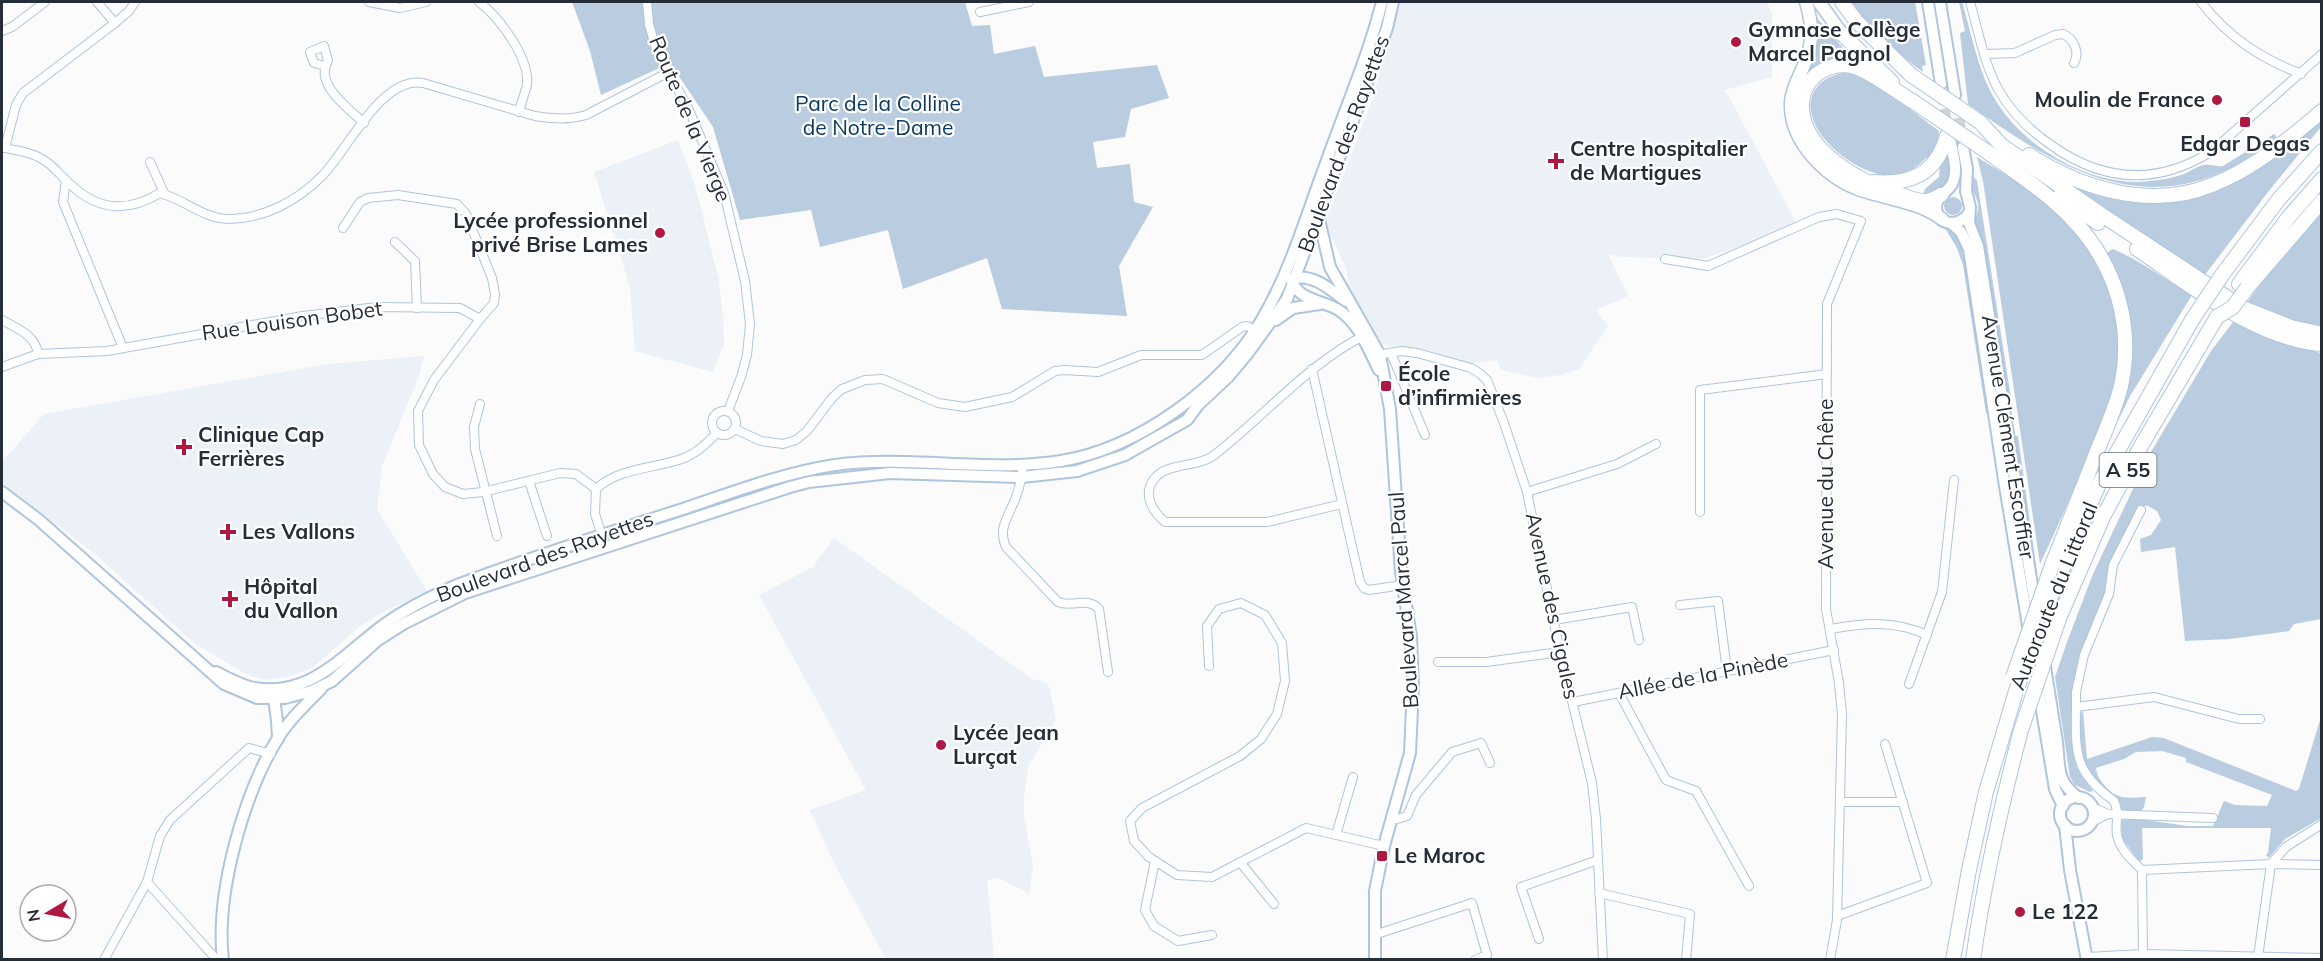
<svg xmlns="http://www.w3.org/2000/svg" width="2323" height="961" viewBox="0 0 2323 961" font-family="Mulish,sans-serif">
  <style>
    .built { fill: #ebf1f7 }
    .green { fill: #b9cce0 }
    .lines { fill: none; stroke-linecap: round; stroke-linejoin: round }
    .secondary-tunnel { stroke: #d0d2d4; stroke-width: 10; stroke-dasharray: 10 5; stroke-linecap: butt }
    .street-casing { stroke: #aec5dd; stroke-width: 10 }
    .secondary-casing { stroke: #aec5dd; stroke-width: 14 }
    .primary-casing { stroke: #aec5dd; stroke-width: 15 }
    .highway-casing { stroke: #aec5dd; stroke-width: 16 }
    .street { stroke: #fff; stroke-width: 8 }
    .secondary { stroke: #fff; stroke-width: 10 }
    .primary { stroke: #fff; stroke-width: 12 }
    .highway { stroke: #fff; stroke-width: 14 }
    .highway-bridge-casing { stroke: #aec5dd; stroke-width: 16; stroke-linecap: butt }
    .highway-bridge { stroke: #fff; stroke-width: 14 }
    .poi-dot { fill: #ad1943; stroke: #fff; stroke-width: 2 }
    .labels { text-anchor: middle; stroke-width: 4.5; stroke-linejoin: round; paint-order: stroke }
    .shield { fill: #fff; stroke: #666d74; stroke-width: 1.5 }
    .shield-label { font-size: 20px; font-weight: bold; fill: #252e38 }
    .poi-label { font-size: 21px; font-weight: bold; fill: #252e38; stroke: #fff; text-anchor: start }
    .park-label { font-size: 21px; fill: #0a3a62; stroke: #fff }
    .street-label { font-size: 21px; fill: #252e38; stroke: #fff }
  </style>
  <rect width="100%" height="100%" fill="#fbfbfb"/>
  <!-- built -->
  <g class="built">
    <polygon points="1398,2 1767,2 1772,14 1772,77 1724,90 1728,95 1798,226 1703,259 1620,257 1608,254 1628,296 1596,310 1608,326 1579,369 1560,375 1539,378 1501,370 1497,360 1467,364 1422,349 1388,346 1382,344 1351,295 1346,268 1325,223 1373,98"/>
    <polygon points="678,140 695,185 719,281 723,316 724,344 713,372 635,351 630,287 594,172"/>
    <polygon points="424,356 419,376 382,466 377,509 427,591 381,613 358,628 311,669 287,677 264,680 246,674 195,644 95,554 2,483 2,462 44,414 327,364"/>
    <polygon points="834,538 1032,679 1047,683 1050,690 1056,720 1028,767 1024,797 1024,817 1033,865 1029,894 999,878 987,880 994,959 886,959 834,863 810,810 866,790 759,595 813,567"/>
  </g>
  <!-- green -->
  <g class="green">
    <polygon points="572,2 965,2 972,26 990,25 994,54 1035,46 1044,77 1157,65 1169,98 1131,109 1125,137 1093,142 1097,168 1130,164 1134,202 1153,207 1119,266 1127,316 1002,309 987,258 903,289 888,230 820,247 811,210 740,220 713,127 670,63 601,95 590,51"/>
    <path d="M1851,2h64l11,63 -4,1 1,6c-27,-19 -52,-44 -72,-70z"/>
    <path d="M1959,2h3c10,33 16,70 34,99 28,46 90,82 143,81 15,-1 31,-3 45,-8 7,-3 15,-9 21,-9 6,-1 12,2 18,1l51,-32 3,3c-114,93 -206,41 -309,-33l-8,-71 5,-2z"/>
    <polygon points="1817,18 1855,62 1806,76 1804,75"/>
    <path d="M1847,73c31,8 66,39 92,58l-1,11 -9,18 -3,-2c-8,8 -16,15 -27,17 -31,6 -80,-29 -87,-59 -7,-25 12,-42 35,-43z"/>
    <path d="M2321,118v9l-53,65 -64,84 -142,-96c15,7 31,14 47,18 88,22 149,-27 212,-80z"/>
    <polygon points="1945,154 1949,155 1951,170 1948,183 1938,189 1933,195 1923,195 1925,189 1939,177 1940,163"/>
    <path d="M1977,157c34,21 72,42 98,73 37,44 51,103 39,158 -6,25 -18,49 -28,72 -14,35 -30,70 -46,104l-57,-383z"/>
    <path d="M1974,177l3,4 36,230h-4l-34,-187c0,-7 4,-13 3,-20 -2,-11 -8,-13 -7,-25z"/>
    <circle cx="1953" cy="206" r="9"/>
    <polygon points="2321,209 2321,327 2286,320 2246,304 2270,271"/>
    <polygon points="1945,228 1958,235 1964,249 1990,412 1986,413 1963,265 1957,248"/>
    <polygon points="2113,249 2132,258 2192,295 2130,396 2099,460 2117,415 2125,300 2115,269 2106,253"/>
    <polygon points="2233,322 2277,341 2321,353 2321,619 2294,624 2289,631 2230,639 2185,641 2175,547 2141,552 2140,539 2151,535 2161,520 2157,511 2148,506 2140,506 2109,566 2105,595 2089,634 2073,728 2076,765 2081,775 2093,791 2090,792 2075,785 2070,777 2055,677 2067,642 2093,574 2148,457 2211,351"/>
    <polygon points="2012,436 2018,436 2037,573 2035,575"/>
    <path d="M2083,710l4,49 65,-22 12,1 132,53 3,-2 22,-72v101l-36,21 -16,19 -3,-3 2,-2 3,-25h-129l1,31 -4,3 -17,-24 -1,-18 18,-1 49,7h25l11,-25 11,4 32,1 5,-11 -86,-33v-4l-24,-7 -26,1 -12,7 -28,9c1,8 4,12 9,18 12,14 23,12 41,11l-2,10 -3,4h-20c-4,-16 -20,-21 -30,-34 -10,-13 -11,-29 -11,-45 0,-8 -2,-15 3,-22z"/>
  </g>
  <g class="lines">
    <!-- secondary-tunnel -->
    <g class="secondary-tunnel">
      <polyline points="1942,94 1948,129"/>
      <polyline points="1957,103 1962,138"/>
    </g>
    <!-- street casing -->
    <g class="street-casing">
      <g id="street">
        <polyline points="97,2 115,23"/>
        <polyline points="369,2 400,8 426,2"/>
        <path d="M479,2c20,15 51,56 48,83 -2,8 -6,18 -8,27"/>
        <polyline points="647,2 649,24 656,49 689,110 724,193 745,281 750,324 747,355 741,377 728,411"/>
        <path d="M1970,2c8,28 14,61 28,87 13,23 31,41 53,56 52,37 106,41 161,6l110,-97"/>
        <path d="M2201,2c27,35 59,56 100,72"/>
        <polyline points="980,12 1029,2"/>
        <polyline points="2,31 12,27 45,2"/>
        <path d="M1986,54l29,-1 40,-18 8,-1c11,5 17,18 11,29"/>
        <path d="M325,66l-11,-3 -4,-11 14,-6 4,15c-14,23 20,47 36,62"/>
        <path d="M2,147c13,4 28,4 40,12 10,5 19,17 28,25 28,27 57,29 90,9 24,6 42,25 68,26 36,0 69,-18 94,-43 25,-25 60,-101 101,-93l112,33c17,3 34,4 51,-1l83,-43"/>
        <polyline points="5,148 16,105 23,93 115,23 129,11 135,2"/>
        <polyline points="150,162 165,195"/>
        <polyline points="66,180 63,202 123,348"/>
        <polyline points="343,228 360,202 368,198 398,195 457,204 466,214 492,278 495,294 494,303 480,319"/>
        <polyline points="395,242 415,261 417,308"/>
        <polyline points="1665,259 1708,266 1819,217 1837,214 1861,221 1827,304 1826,609 1839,683 1842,714 1837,920 1830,960"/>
        <path d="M2,320c14,8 34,15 36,34"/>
        <polyline points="1391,353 1425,435"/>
        <polyline points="1376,355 1402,351 1417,353 1471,368 1479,373 1487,380 1504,423 1527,492 1560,652 1592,783 1596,819 1603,960"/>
        <polyline points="2,367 38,354 107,351 303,316 377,307 460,308 480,319 434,380 418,411 419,445 433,474 445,487 463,494 483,492 560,473 576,474 596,489"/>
        <polyline points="1312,369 1360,582 1364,588 1369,590 1403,585"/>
        <polyline points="480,404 474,427 475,449 497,536"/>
        <circle cx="724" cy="423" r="12"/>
        <polyline points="735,429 761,441 783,444 796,440 807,431 832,398 842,389 865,380 883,379 938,403 965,407 1012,397 1055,371 1064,370 1098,372 1141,355 1202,355 1242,327 1247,326 1255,330"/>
        <path d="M1023,464c-1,12 -3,22 -7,33 -6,17 -19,31 -10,50l52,55c15,6 29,-6 41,7l9,63"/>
        <polyline points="529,481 547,536"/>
        <polyline points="1527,492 1617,464 1656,444"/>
        <path d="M1342,504l-75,18h-102c-12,-10 -23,-27 -11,-43 13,-17 42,-11 59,-23 52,-40 94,-92 154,-122"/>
        <polyline points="1700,512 1700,390 1827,374"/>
        <path d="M605,546l-10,-32 1,-25c23,-22 60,-20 88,-31 13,-5 23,-15 33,-25"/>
        <polyline points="1680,605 1718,601 1727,671"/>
        <polyline points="1554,620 1632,607 1639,640"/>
        <path d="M1831,629c33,-6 64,-9 96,6"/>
        <polyline points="1438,662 1486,662 1560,652"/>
        <polyline points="1209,666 1207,626 1219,609 1241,603 1265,615 1282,643 1285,681 1277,714 1261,739 1240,756 1142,808 1130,821 1134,841 1149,857 1177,875 1212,877 1306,828 1384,846"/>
        <polyline points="1909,684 1942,592 1954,480"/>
        <polyline points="1619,693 1666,780 1696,791 1749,886"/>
        <polyline points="1573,702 1834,650"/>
        <polyline points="2076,707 2076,692 2084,655 2109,594 2113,565 2141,510"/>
        <polyline points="1840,802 1903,802"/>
        <polyline points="2092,807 2108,814 2213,818"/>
        <polyline points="1391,817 1397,819 1407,816 1416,795 1452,752 1481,743 1490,763"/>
        <polyline points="2092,822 2108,814"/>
        <polyline points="1336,835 1353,777"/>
        <polyline points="1155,861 1145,910 1154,926 1178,941 1212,935"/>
        <polyline points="1240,862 1274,904"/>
        <polyline points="2271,864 2286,847 2322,824"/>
        <path d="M2142,870c-10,-10 -22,-20 -25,-35 -2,-11 3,-23 -3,-34 -39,-28 -39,-47 -38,-94l78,-10 85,22h21"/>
        <polyline points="1599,893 1690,914 1686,960"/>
        <polyline points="1837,916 1927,883 1885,744"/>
        <polyline points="1374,935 1472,903 1487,955 1475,960"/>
        <polyline points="1539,939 1521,887 1598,860"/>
        <polyline points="2143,954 2142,870 2271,864 2322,865"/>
        <polyline points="2087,957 2143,954 2322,958"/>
        <polyline points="2258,957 2271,864"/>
        <polyline points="104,960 147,882"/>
        <polyline points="217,960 147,882 160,836 170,820 249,748 271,754"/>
      </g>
    </g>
    <!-- secondary casing -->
    <g class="secondary-casing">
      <g id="secondary">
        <polyline points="1928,2 1941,84"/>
        <polyline points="1940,2 1955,95"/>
        <path d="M1950,138c2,14 9,33 2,46 -5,9 -15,11 -16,23 0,20 25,20 33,6"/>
        <path d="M1963,147l4,22 -1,22 4,16 -1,16 9,23 79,496c3,27 -1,39 22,56"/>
        <polyline points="1319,219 1330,267 1380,355 1390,409 1401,572 1411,637 1413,686 1410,753 1384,846 1375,891 1375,960"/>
        <polyline points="1952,224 1961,232 1969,249 2005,486 2053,777 2055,789 2063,806"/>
        <path d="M1291,279c21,-7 40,11 55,22"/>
        <path d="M1292,280c4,19 31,21 45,29 22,13 31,40 42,61"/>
        <polyline points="1276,320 1293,308 1320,304"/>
        <polyline points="2,492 39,520 224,684 257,698 285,698 312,691 332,681 378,640 403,624 465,593 790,487 809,482 890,473 1022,477 1077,471 1125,455 1187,420 1198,405 1228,377 1248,353 1287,299 1365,88 1387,28 1393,2"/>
        <path d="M216,672c11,6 22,12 34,15 59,13 92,-32 135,-63 22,-16 47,-28 72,-39 75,-28 150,-52 226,-76 50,-17 100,-36 152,-44 75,-10 152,8 226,-4 78,-13 160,-73 200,-140 29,-48 45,-105 65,-158 19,-54 42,-106 56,-161"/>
        <polyline points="274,699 277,720 278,739"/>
        <circle cx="2077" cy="814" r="17"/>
        <polyline points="2065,825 2070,870 2087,960"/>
        <path d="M223,960c-8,-66 21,-167 55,-222 12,-19 28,-34 43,-49"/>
      </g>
    </g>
    <!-- primary casing -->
    <g class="primary-casing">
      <g id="primary">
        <path d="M1806,2c6,19 8,38 0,58 -5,14 -14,27 -15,42 -2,40 36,76 70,88 26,9 59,12 81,29"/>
        <polyline points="1819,2 1842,34"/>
      </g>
    </g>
    <!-- highway casing -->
    <g class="highway-casing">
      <g id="highway">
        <polyline points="1842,2 1856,21 1911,75"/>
        <polyline points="1842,34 1892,82"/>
        <path d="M1914,102c-17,-10 -42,-29 -59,-35 -13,-4 -28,-1 -39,8 -8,7 -13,16 -14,27 -3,49 61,82 100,93 7,3 15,6 22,6 7,0 12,-3 17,-6"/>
        <polyline points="1980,122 2001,145 2102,215 2243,308 2291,327 2322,334"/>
        <path d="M1986,151c29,21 65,44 89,71 41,44 59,104 46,164 -6,25 -18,49 -27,73 -14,35 -28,70 -42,106"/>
        <path d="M2029,155c53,34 122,55 183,30 41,-16 76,-45 110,-74"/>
        <path d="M1873,182c38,3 63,-8 74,-46"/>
        <polyline points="2059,197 2098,223"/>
        <path d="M2137,249c52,35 120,91 185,95"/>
        <polyline points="2222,275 2279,199 2322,151"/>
        <polyline points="2239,284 2288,218 2322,179"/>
        <polyline points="2247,288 2322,201"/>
        <polyline points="2055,586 2099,484 2192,320"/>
        <polyline points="2060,616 2103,517 2141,446 2217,317"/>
        <polyline points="1953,960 1969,870 1986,792 2016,691"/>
        <path d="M1973,960c11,-78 28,-154 48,-230"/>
      </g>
    </g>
    <!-- street -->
    <use href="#street" class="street"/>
    <!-- secondary -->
    <use href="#secondary" class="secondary"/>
    <!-- primary -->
    <use href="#primary" class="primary"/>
    <!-- highway -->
    <use href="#highway" class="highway"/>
    <!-- highway-bridge casing -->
    <g class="highway-bridge-casing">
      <g id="highway-bridge">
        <polyline points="1911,75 1980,122"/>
        <polyline points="1914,102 1986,151"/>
        <polyline points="2217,317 2233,307 2247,288"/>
        <polyline points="2192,320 2222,275"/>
        <polyline points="2044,614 2055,586"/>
        <polyline points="2013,677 2052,565"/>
        <polyline points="2016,691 2024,669"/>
        <polyline points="2021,730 2060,616"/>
      </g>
    </g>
    <!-- highway-bridge -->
    <use href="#highway-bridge" class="highway-bridge"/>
  </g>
  <!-- markers -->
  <g class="poi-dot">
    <circle cx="1736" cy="42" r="6"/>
    <circle cx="2217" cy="100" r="6"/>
    <rect x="2239" y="116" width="12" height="12" rx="3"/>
    <path d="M1553 152h6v6h6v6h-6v6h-6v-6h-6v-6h6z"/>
    <circle cx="660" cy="233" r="6"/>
    <rect x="1380" y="380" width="12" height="12" rx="3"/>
    <path d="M181 438h6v6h6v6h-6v6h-6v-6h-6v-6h6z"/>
    <path d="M225 523h6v6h6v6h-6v6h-6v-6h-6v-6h6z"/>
    <path d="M227 590h6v6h6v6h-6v6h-6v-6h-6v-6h6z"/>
    <circle cx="941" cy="745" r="6"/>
    <rect x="1376" y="850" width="12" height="12" rx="3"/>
    <circle cx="2020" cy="912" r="6"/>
  </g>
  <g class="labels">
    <!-- shield labels -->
    <rect class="shield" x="2099.5" y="453" width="57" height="34" rx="4.5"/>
    <g class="shield-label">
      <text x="2128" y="477">A 55</text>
    </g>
    <!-- poi labels -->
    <g class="poi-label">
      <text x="1748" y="37">Gymnase Collège<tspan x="1748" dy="24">Marcel Pagnol</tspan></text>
      <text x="2205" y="107" text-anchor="end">Moulin de France</text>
      <text x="2245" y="151" text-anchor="middle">Edgar Degas</text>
      <text x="1570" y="156">Centre hospitalier<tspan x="1570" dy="24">de Martigues</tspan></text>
      <text x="648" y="228" text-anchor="end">Lycée professionnel<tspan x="648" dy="24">privé Brise Lames</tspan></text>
      <text x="1398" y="381">École<tspan x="1398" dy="24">d’infirmières</tspan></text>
      <text x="198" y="442">Clinique Cap<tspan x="198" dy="24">Ferrières</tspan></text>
      <text x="242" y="539">Les Vallons</text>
      <text x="244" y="594">Hôpital<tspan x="244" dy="24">du Vallon</tspan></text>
      <text x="953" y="740">Lycée Jean<tspan x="953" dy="24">Lurçat</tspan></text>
      <text x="1394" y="863">Le Maroc</text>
      <text x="2032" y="919">Le 122</text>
    </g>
    <!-- park labels -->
    <g class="park-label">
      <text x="878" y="111">Parc de la Colline<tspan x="878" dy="24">de Notre-Dame</tspan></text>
    </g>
    <!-- street labels -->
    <g class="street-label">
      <text transform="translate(690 119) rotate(67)" y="7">Route de la Vierge</text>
      <text transform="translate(1344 144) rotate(-70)" y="7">Boulevard des Rayettes</text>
      <text transform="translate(292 321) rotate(-8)" y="7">Rue Louison Bobet</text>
      <text transform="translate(2008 437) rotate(81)" y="7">Avenue Clément Escoffier</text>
      <text transform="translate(1826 484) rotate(-90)" y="7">Avenue du Chêne</text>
      <text transform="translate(545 557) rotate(-20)" y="7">Boulevard des Rayettes</text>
      <text transform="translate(2054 596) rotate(-68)" y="7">Autoroute du Littoral</text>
      <text transform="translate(1404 600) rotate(-94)" y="7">Boulevard Marcel Paul</text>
      <text transform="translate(1552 606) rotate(78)" y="7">Avenue des Cigales</text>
      <text transform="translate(1703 676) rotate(-11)" y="7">Allée de la Pinède</text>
    </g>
  </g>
  <!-- border -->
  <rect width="2323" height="961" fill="none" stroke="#252e38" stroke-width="6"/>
  <!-- north arrow -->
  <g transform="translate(48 913) rotate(260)"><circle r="28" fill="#ffffff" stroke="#a8abaf" stroke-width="1.5"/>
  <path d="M0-4.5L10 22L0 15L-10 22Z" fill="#ad1943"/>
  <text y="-9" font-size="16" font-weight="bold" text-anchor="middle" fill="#252e38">N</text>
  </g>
</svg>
